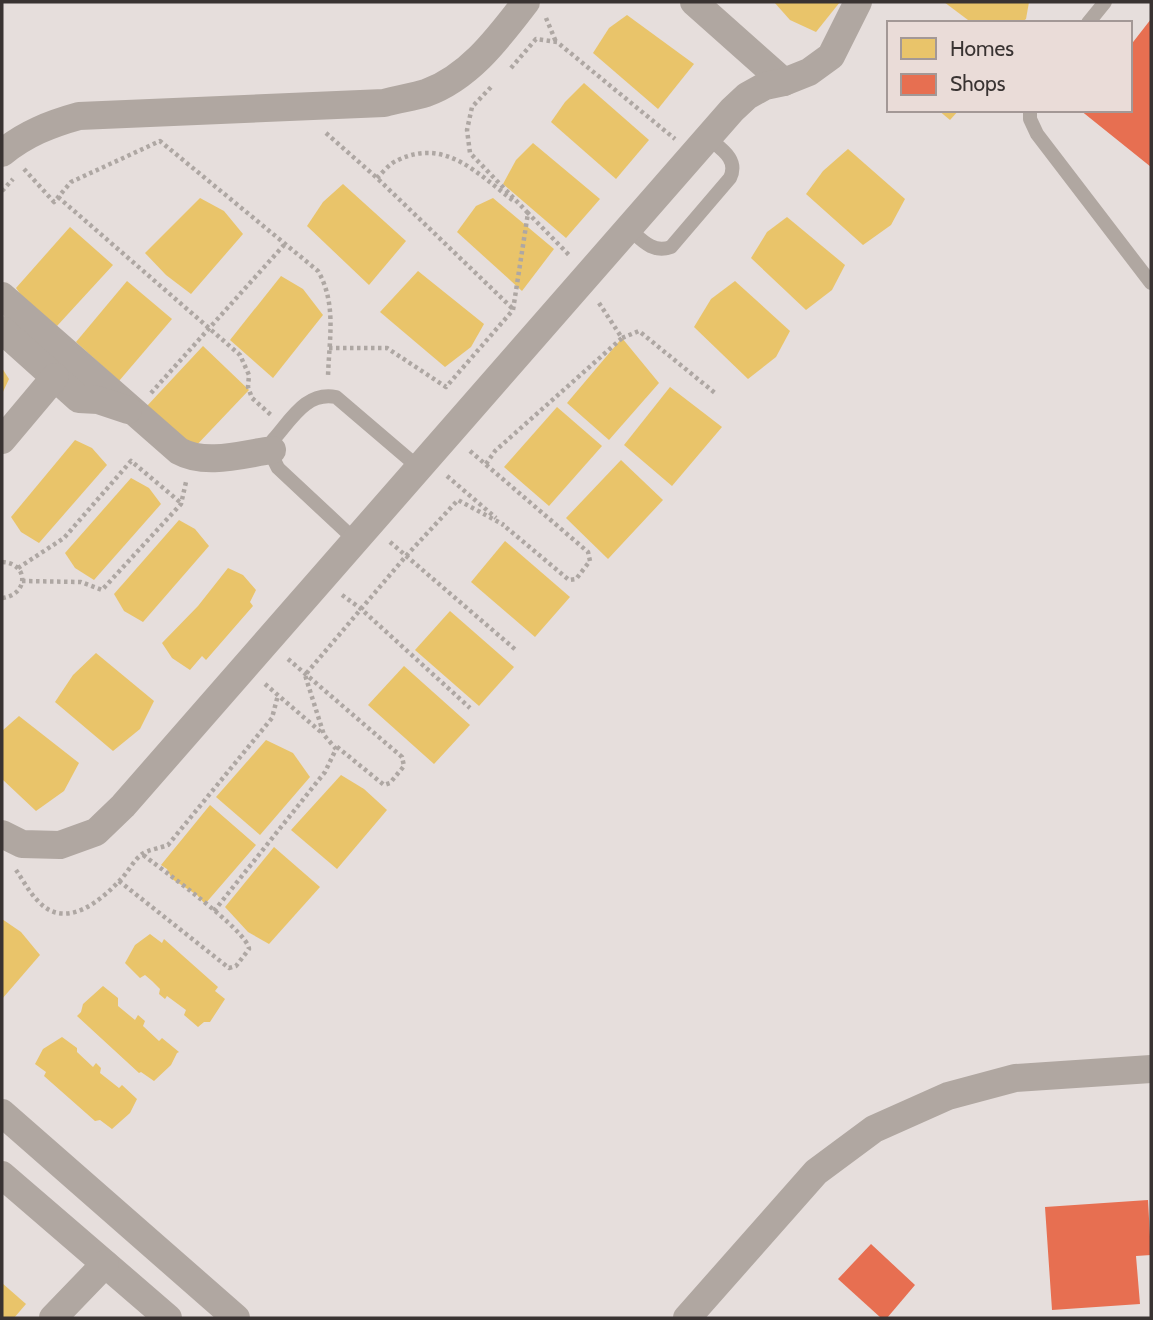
<svg xmlns="http://www.w3.org/2000/svg" width="1153" height="1320" viewBox="0 0 1153 1320" font-family="Cabin,sans-serif">
  <style>
    .homes { fill: #e9c46a }
    .shops { fill: #e76f51 }
    .lines { fill: none; stroke-linecap: round; stroke-linejoin: round }
    .path { stroke: #aea7a3; stroke-width: 4.5; stroke-dasharray: 3.5 3.5; stroke-linecap: butt }
    .lane { stroke: #b0a7a1; stroke-width: 14 }
    .street { stroke: #b0a7a1; stroke-width: 28 }
  </style>
  <rect width="100%" height="100%" fill="#e6dedc"/>
  <!-- homes -->
  <g class="homes">
    <polygon points="774,2 840,2 816,32 790,20"/>
    <polygon points="944,2 1029,2 1026,19 1021,23 972,23"/>
    <polygon points="627,15 694,64 658,109 593,53 609,28"/>
    <polygon points="584,83 649,140 616,179 551,122 565,102"/>
    <polygon points="938,110 959,110 950,120"/>
    <polygon points="533,143 600,199 566,238 503,184 516,160"/>
    <polygon points="848,149 905,199 891,225 863,245 806,194 823,171"/>
    <polygon points="343,184 406,241 369,285 307,226 323,202"/>
    <polygon points="200,198 224,211 243,234 191,294 166,275 145,253"/>
    <polygon points="493,198 554,249 522,291 457,232 476,206"/>
    <polygon points="787,217 845,265 832,290 806,310 751,258 767,232"/>
    <polygon points="70,227 113,265 57,326 32,311 16,288"/>
    <polygon points="418,271 484,324 471,347 445,367 380,312"/>
    <polygon points="281,276 303,289 323,315 273,378 230,340"/>
    <polygon points="127,281 172,319 119,381 76,342"/>
    <polygon points="735,281 790,331 776,357 748,379 694,327 711,299"/>
    <polygon points="622,338 659,383 609,440 567,403"/>
    <polygon points="203,346 249,390 192,450 146,407"/>
    <polygon points="2,368 9,379 2,394"/>
    <polygon points="670,387 722,427 672,486 624,445"/>
    <polygon points="557,407 602,446 549,506 504,467"/>
    <polygon points="75,440 92,448 107,465 39,543 21,532 11,517"/>
    <polygon points="621,460 663,500 608,559 566,518"/>
    <polygon points="131,478 149,488 161,504 94,580 75,568 65,553"/>
    <polygon points="179,520 195,529 209,546 143,622 124,611 114,594"/>
    <polygon points="505,541 570,597 535,637 471,582"/>
    <polygon points="228,568 243,575 256,590 250,602 253,606 206,660 202,656 190,670 172,658 162,643 198,606"/>
    <polygon points="450,611 514,667 479,706 415,650"/>
    <polygon points="96,653 154,701 140,729 113,751 55,702 73,675"/>
    <polygon points="404,666 470,725 434,764 368,705"/>
    <polygon points="19,716 79,763 64,791 36,811 2,779 2,731"/>
    <polygon points="266,740 293,753 310,777 260,835 216,797"/>
    <polygon points="341,775 364,789 387,810 337,869 291,830"/>
    <polygon points="210,805 256,845 205,904 197,895 172,879 167,869 161,865"/>
    <polygon points="274,847 320,887 269,944 248,932 225,907"/>
    <polygon points="2,919 21,932 40,955 2,999"/>
    <polygon points="150,934 162,943 164,939 218,987 215,991 225,999 210,1022 204,1022 198,1027 184,1015 186,1010 167,996 165,999 159,994 160,989 152,981 145,975 140,978 125,963 135,945"/>
    <polygon points="103,986 118,998 118,1006 135,1020 138,1015 145,1021 143,1026 159,1041 162,1038 179,1052 177,1053 171,1065 154,1081 141,1072 139,1073 77,1016 81,1012 83,1004"/>
    <polygon points="62,1037 77,1048 77,1052 93,1067 96,1063 101,1068 100,1073 119,1088 122,1085 137,1099 130,1113 112,1129 100,1120 95,1121 44,1076 46,1072 35,1064 43,1049"/>
    <polygon points="2,1283 26,1304 14,1318 2,1318"/>
  </g>
  <!-- shops -->
  <g class="shops">
    <polygon points="1151,19 1151,167 1080,110 1130,110 1130,46"/>
    <polygon points="1148,1200 1151,1255 1136,1256 1140,1304 1052,1310 1045,1207"/>
    <polygon points="871,1244 915,1285 887,1318 881,1318 838,1279"/>
  </g>
  <g class="lines">
    <!-- path -->
    <g class="path">
      <polyline points="546,18 556,42"/>
      <polyline points="511,68 536,39 557,42 675,139"/>
      <polyline points="326,133 377,178 513,309"/>
      <path d="M24,169l30,33 17,-20 89,-41 158,130c19,33 11,68 10,106"/>
      <path d="M377,178c6,-6 13,-15 21,-18 48,-23 81,15 117,42"/>
      <polyline points="2,191 13,179"/>
      <polyline points="58,197 240,355 249,375 248,387 252,398 271,415"/>
      <polyline points="527,212 570,256"/>
      <polyline points="599,303 622,338 639,331 715,393"/>
      <polyline points="329,348 387,348 446,387 513,310 528,213 470,153 467,130 472,107 492,86"/>
      <polyline points="151,393 284,245"/>
      <polyline points="470,451 588,552 590,561 576,579 569,580 502,524"/>
      <polyline points="486,464 495,451 622,338"/>
      <polyline points="447,476 496,518"/>
      <polyline points="390,542 517,651"/>
      <path d="M2,562c27,1 27,33 0,36"/>
      <polyline points="18,568 64,538 131,461 181,503"/>
      <polyline points="22,581 81,582 102,590 181,504 186,482"/>
      <polyline points="342,595 360,608 470,708"/>
      <polyline points="288,659 402,757 404,766 390,783 384,785 336,746"/>
      <polyline points="265,684 322,733"/>
      <path d="M16,870c7,10 13,22 22,31 27,30 63,0 83,-22 7,-7 13,-19 21,-25 6,-4 18,-6 26,-9l104,-127 6,-23"/>
      <path d="M119,881l110,87 7,-2 13,-17c-1,-18 -88,-80 -107,-95"/>
      <polyline points="214,911 325,772 336,749 324,735 305,675 406,556 458,500 504,525"/>
    </g>
    <!-- lane -->
    <g class="lane">
      <polyline points="1088,23 1105,2"/>
      <polyline points="1030,110 1030,119 1037,134 1151,283"/>
      <path d="M628,228c13,11 24,26 43,19l59,-69c9,-19 -9,-29 -22,-40"/>
      <path d="M354,539l-76,-71 -4,-8 -1,-20c18,-20 33,-49 63,-43l82,70"/>
    </g>
    <!-- street -->
    <g class="street">
      <polyline points="694,2 784,82"/>
      <path d="M2,153c23,-19 48,-29 77,-37l305,-13c14,-4 29,-6 42,-10 44,-16 73,-56 100,-91"/>
      <path d="M2,296l177,155c27,15 64,3 93,-1"/>
      <polyline points="2,330 79,399 98,400 128,410"/>
      <polyline points="2,440 55,377"/>
      <polyline points="2,834 22,844 60,845 96,832 123,806 732,110 747,96 765,86 784,82 809,72 831,56 858,2"/>
      <polyline points="2,1113 236,1318"/>
      <polyline points="2,1175 168,1318"/>
      <polyline points="53,1318 105,1264"/>
      <polyline points="687,1318 816,1172 874,1129 948,1096 1015,1078 1151,1069"/>
    </g>
  </g>
  <!-- border -->
  <rect width="1153" height="1320" fill="none" stroke="#393332" stroke-width="7"/>
  <!-- legend -->
  <rect x="887" y="21" width="245" height="91" fill="#eadcd8" stroke="#a39896" stroke-width="2"/>
  <rect x="901" y="38" width="35" height="21" fill="#e9c46a" stroke="#a39896" stroke-width="2"/>
  <text x="950" y="56" font-size="21" fill="#393332">Homes</text>
  <rect x="901" y="74" width="35" height="21" fill="#e76f51" stroke="#a39896" stroke-width="2"/>
  <text x="950" y="91" font-size="21" fill="#393332">Shops</text>
</svg>
